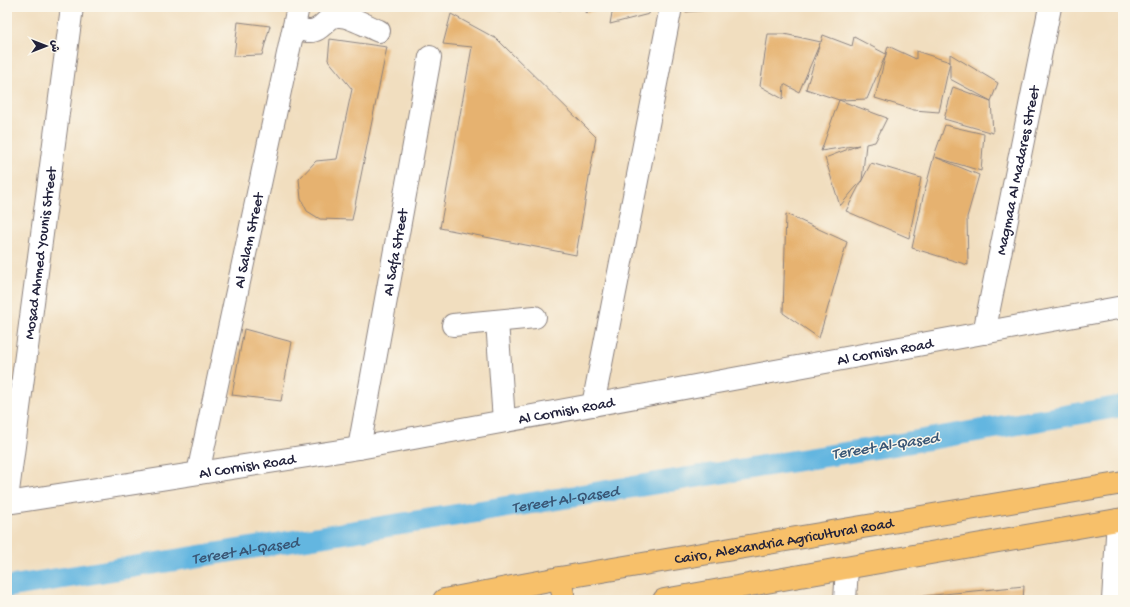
<svg xmlns="http://www.w3.org/2000/svg" width="1130" height="607" viewBox="0 0 1130 607" font-family="'Gochi Hand','Playpen Sans Arabic',sans-serif">
  <style>
    .lines { fill: none; stroke-linecap: round; stroke-linejoin: round }
    .canal { stroke: #64b6e0; stroke-width: 22 }
    .building { fill: #e6b26f }
    .minor-casing { stroke: #8a807d; stroke-width: 24 }
    .highway-casing { stroke: #8a807d; stroke-width: 24 }
    .minor { stroke: #fff; stroke-width: 22 }
    .highway { stroke: #f7c06b; stroke-width: 22 }
    .labels { text-anchor: middle; stroke-width: 3; stroke-linejoin: round; paint-order: stroke }
    .street-label { font-size: 15px; fill: #22223b; stroke: #fbf7ec }
    .water-label { font-size: 16px; font-style: italic; fill: #395675; stroke: #fbf7ec }
  </style>
  <rect width="100%" height="100%" fill="#fbf7ec"/>
  <filter id="ink" filterUnits="userSpaceOnUse"><feTurbulence type="fractalNoise" baseFrequency=".025" numOctaves="2"/><feDisplacementMap in="SourceGraphic" scale="8" xChannelSelector="R" yChannelSelector="G"/><feConvolveMatrix kernelMatrix="1 2 1 2 8 2 1 2 1" color-interpolation-filters="sRGB"/></filter>
  <filter id="wash" filterUnits="userSpaceOnUse"><feTurbulence type="fractalNoise" baseFrequency=".012" numOctaves="4" result="noise"/><feDisplacementMap in="SourceGraphic" scale="16" xChannelSelector="R" yChannelSelector="G"/><feGaussianBlur stdDeviation="0.9" result="paint"/><feColorMatrix in="noise" values="0 0 0 0 0 0 0 0 0 0 0 0 0 0 0 0 0 1.4 0 .05"/><feComposite in="paint" operator="in"/></filter>
  <g filter="url(#wash)">
    <rect width="100%" height="100%" fill="#f1debf"/>
    <g class="lines">
      <!-- canal -->
      <path class="canal" id="s1" d="M7,587l881,-141 235,-40"/>
    </g>
    <g id="blocks">
      <!-- building -->
      <g class="building">
        <polygon points="540,7 562,7 561,10 540,8"/>
        <polygon points="588,7 608,7 586,13"/>
        <polygon points="613,7 651,7 649,14 610,24"/>
        <polygon points="687,7 724,7 723,9 685,12"/>
        <polygon points="451,14 497,39 596,137 576,255 440,228 472,47 443,44"/>
        <polygon points="238,22 270,26 262,55 234,56"/>
        <polygon points="768,34 784,34 821,42 823,35 852,46 854,37 886,54 867,99 839,100 806,89 820,43 799,92 784,84 783,99 760,86"/>
        <polygon points="330,39 387,47 352,220 320,219 307,211 301,199 299,179 316,161 337,159 352,89 328,60"/>
        <polygon points="888,46 916,59 916,51 950,62 939,112 914,110 875,98"/>
        <polygon points="950,54 998,83 991,101 993,133 944,119 953,87 991,101 950,79"/>
        <polygon points="839,100 887,118 875,142 866,144 862,180 840,206 825,158 859,145 821,151"/>
        <polygon points="945,125 984,134 981,171 935,157 979,175 967,217 968,265 912,248 923,197 934,156"/>
        <polygon points="871,163 921,178 909,238 846,211"/>
        <polygon points="786,214 847,242 819,338 783,313"/>
        <polygon points="244,329 292,342 281,401 232,395"/>
        <polygon points="1024,586 1023,600 894,600 894,599"/>
      </g>
    </g>
  </g>
  <g filter="url(#ink)">
    <use href="#blocks" fill-opacity="0" stroke="#8a807d" stroke-width="1"/>
    <g class="lines">
      <!-- minor casing -->
      <g class="minor-casing">
        <g id="minor">
          <path d="M294,27c5,1 10,4 15,4 13,1 17,-15 29,-15 10,-1 31,11 41,15"/>
          <polyline points="497,321 504,421"/>
          <polyline points="453,325 535,317"/>
          <path id="s2" d="M984,333l66,-326"/>
          <polyline points="593,405 671,7"/>
          <path id="s3" d="M359,448l71,-391"/>
          <path id="s4" d="M198,473l100,-466"/>
          <path id="s5" d="M7,499l65,-492"/>
          <path id="s6" d="M7,503l352,-55 764,-141"/>
          <polyline points="845,600 847,568"/>
          <polyline points="1113,600 1118,520"/>
        </g>
      </g>
      <!-- highway casing -->
      <g class="highway-casing">
        <g id="highway">
          <polyline points="560,578 564,600"/>
          <path id="s7" d="M444,600l116,-22 563,-95"/>
          <polyline points="664,600 1123,519"/>
        </g>
      </g>
      <!-- minor -->
      <use href="#minor" class="minor"/>
      <!-- highway -->
      <use href="#highway" class="highway"/>
    </g>
  </g>
  <g class="labels">
    <!-- street labels -->
    <g class="street-label">
      <text dy="5" stroke="none"><textPath href="#s2" startOffset="166">Magmaa Al Madares Street</textPath></text>
      <text dy="5" stroke="none"><textPath href="#s4" startOffset="238">Al Salam Street</textPath></text>
      <text dy="5" stroke="none"><textPath href="#s3" startOffset="199">Al Safa Street</textPath></text>
      <text dy="5" stroke="none"><textPath href="#s5" startOffset="248">Mosad Ahmed Younis Street</textPath></text>
      <text dy="5" stroke="none"><textPath href="#s6" startOffset="891">Al Cornish Road</textPath></text>
      <text dy="5" stroke="none"><textPath href="#s6" startOffset="567">Al Cornish Road</textPath></text>
      <text dy="5" stroke="none"><textPath href="#s6" startOffset="243">Al Cornish Road</textPath></text>
      <text dy="5" stroke="none"><textPath href="#s7" startOffset="345">Cairo, Alexandria Agricultural Road</textPath></text>
    </g>
    <!-- water labels -->
    <g class="water-label">
      <text transform="translate(885 444) rotate(-9)" y="6">Tereet Al-Qased</text>
      <text dy="6" stroke="none"><textPath href="#s1" startOffset="565">Tereet Al-Qased</textPath></text>
      <text dy="6" stroke="none"><textPath href="#s1" startOffset="241">Tereet Al-Qased</textPath></text>
    </g>
  </g>
  <!-- margin -->
  <rect width="1130" height="607" fill="none" stroke="#fbf7ec" stroke-width="24"/>
  <!-- north arrow -->
  <g transform="translate(46 46) rotate(90)" stroke="#fbf7ec" stroke-width="3" paint-order="stroke">
  <path d="M0-3L7 15L0 10L-7 15Z" fill="#22223b"/>
  <text y="-6" font-size="11" font-weight="bold" text-anchor="middle" fill="#22223b">ش</text>
  </g>
</svg>
